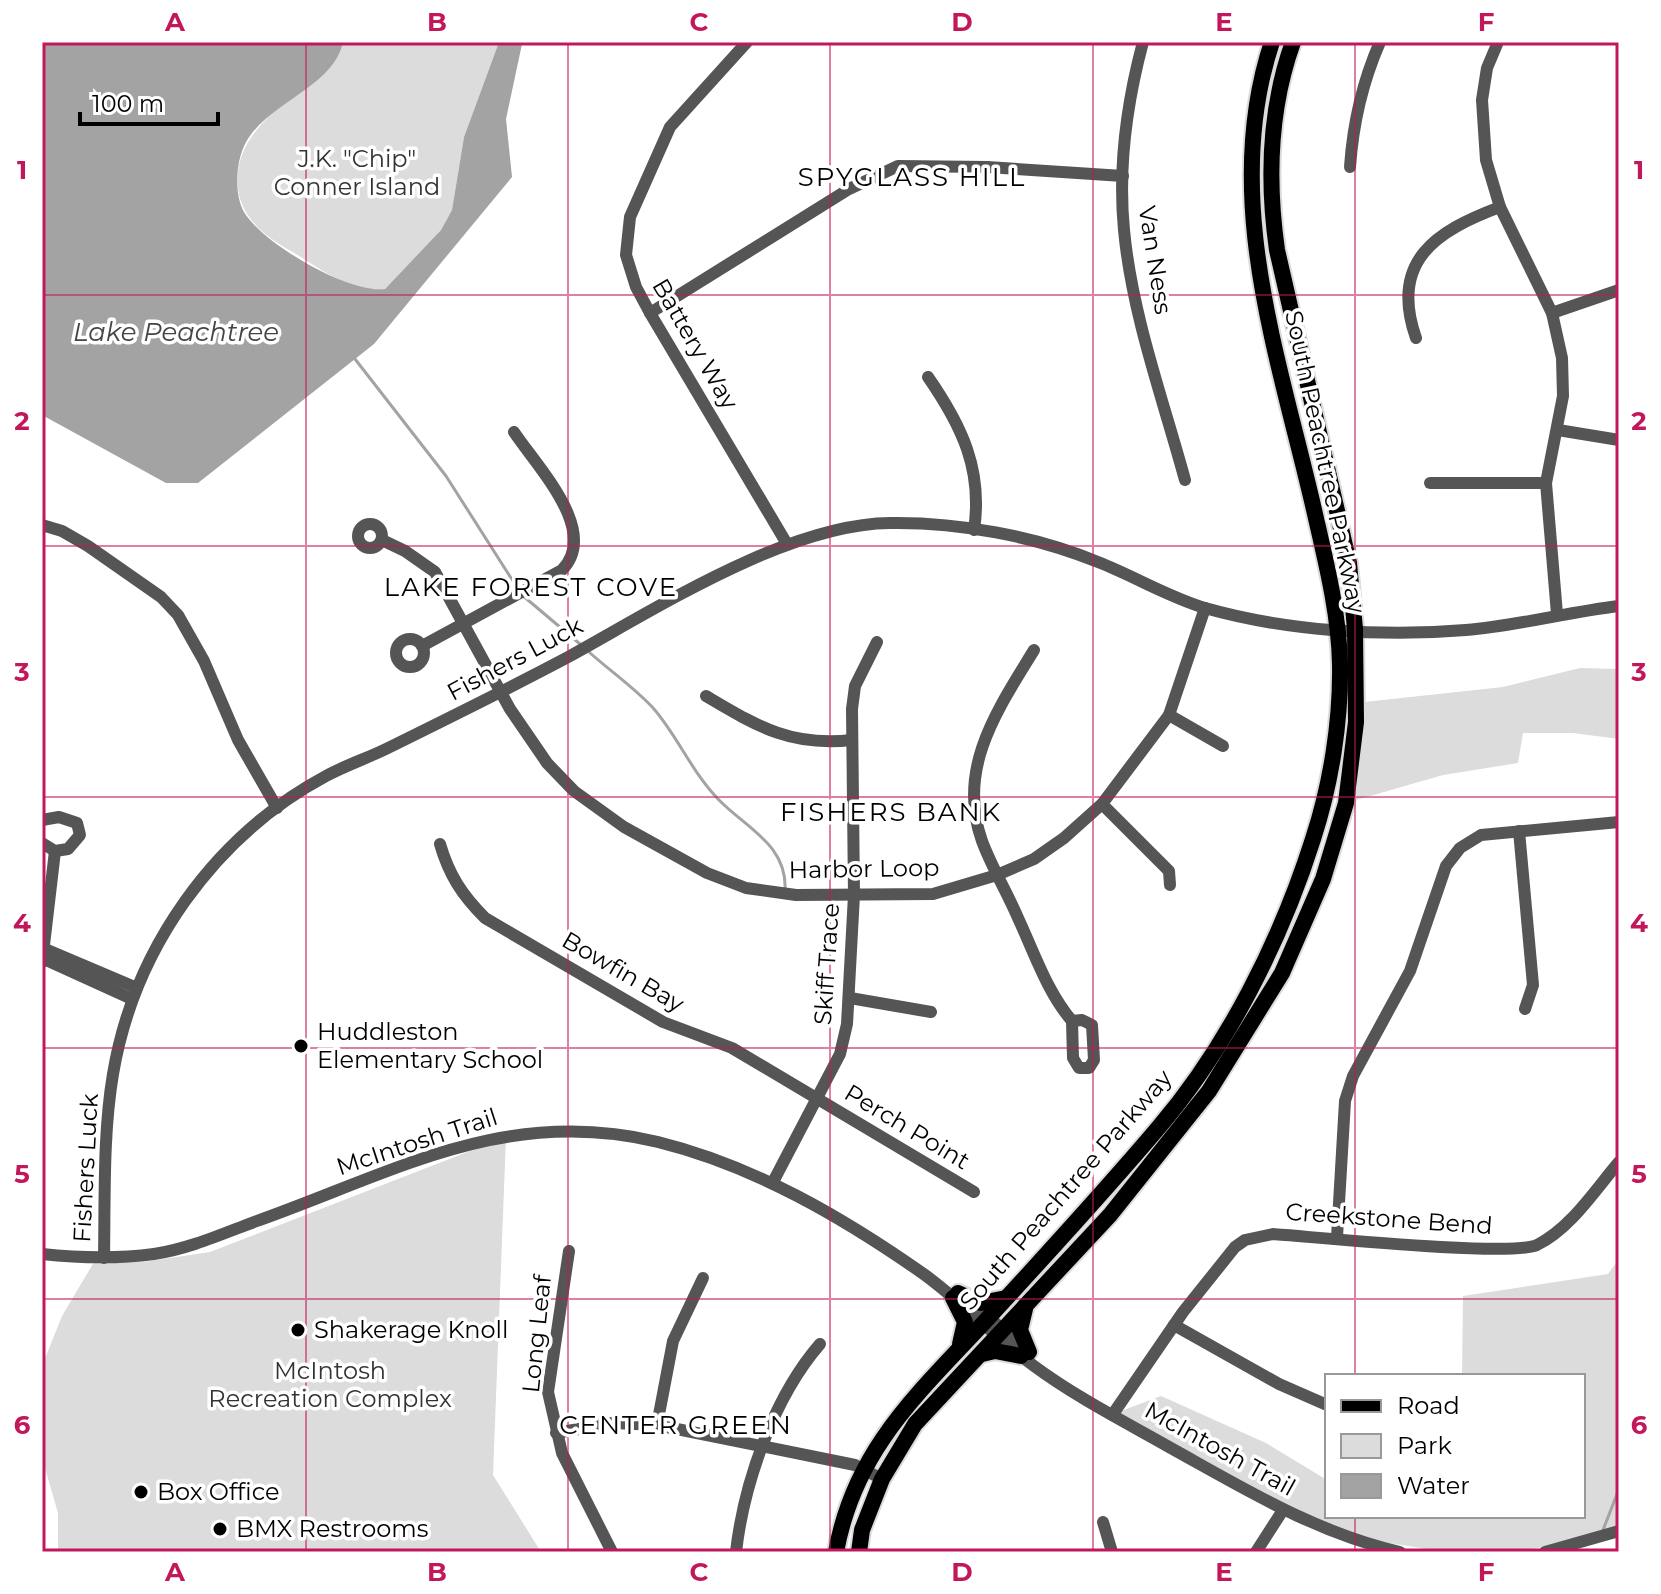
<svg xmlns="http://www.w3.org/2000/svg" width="1661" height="1594" viewBox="0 0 1661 1594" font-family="Montserrat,sans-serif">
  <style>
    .green { fill: #dcdcdc }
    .water { fill: #a3a3a3 }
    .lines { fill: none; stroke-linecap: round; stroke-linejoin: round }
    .stream { stroke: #a3a3a3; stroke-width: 3 }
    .major-casing { stroke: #dbdbdb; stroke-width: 20 }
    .minor { stroke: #555; stroke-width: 12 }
    .major { stroke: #000; stroke-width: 16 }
    .grid { fill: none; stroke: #c2185b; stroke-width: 2; stroke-opacity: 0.55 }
    .poi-dot { fill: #000; stroke: #fff; stroke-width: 3 }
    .labels { text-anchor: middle; stroke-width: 7; stroke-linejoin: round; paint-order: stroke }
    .park-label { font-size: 24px; fill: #333; stroke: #fff }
    .street-label { font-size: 24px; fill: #000; stroke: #fff }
    .poi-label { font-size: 24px; fill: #000; stroke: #fff; text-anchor: start }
    .neighbourhood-label { font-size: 26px; letter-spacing: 2px; fill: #000; stroke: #fff }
    .water-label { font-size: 26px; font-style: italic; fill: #444; stroke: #fff }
    .neatline { fill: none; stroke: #c2185b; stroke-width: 3 }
    .grid-label { font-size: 26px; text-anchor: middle; font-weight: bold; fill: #c2185b }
  </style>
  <rect width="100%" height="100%" fill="#fff"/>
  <!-- green -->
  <g class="green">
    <path d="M343,42h156l-35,95 -12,73 -11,20 -56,59c-34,5 -67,-22 -94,-38 -25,-14 -49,-32 -53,-62 -7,-57 53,-88 87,-124 6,-7 15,-14 18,-23z"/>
    <polygon points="1580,668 1619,669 1619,739 1573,733 1523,733 1518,763 1443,775 1346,803 1355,703 1503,687"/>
    <polygon points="506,1137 493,1475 541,1552 58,1552 58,1513 42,1458 42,1366 62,1316 94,1262 143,1262 210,1252"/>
    <polygon points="1619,1259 1619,1530 1520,1552 1446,1552 1338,1535 1113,1414 1161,1396 1266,1443 1327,1480 1327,1516 1583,1516 1583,1376 1462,1376 1463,1296 1608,1274"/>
  </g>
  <!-- water -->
  <path class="water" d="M42,42h301c-10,47 -78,60 -99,104 -8,18 -10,48 0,66 18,31 105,82 141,77l56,-59 11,-20 12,-73 35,-95h28l-5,2 -16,75 6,58 -138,167 -176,139h-32l-124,-68z"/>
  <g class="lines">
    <!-- stream -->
    <g class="stream">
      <polyline points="355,359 446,476 518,589"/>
      <polyline points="522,595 580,644"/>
      <path d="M589,652c21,19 46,36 65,57 24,28 39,65 65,91 27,28 69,45 66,91"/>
      <polyline points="1603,1530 1619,1489"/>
      <polyline points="1585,1552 1587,1550"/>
    </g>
    <!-- major casing -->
    <g class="major-casing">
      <g id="major">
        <polyline points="958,1293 981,1303 1006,1298"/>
        <polyline points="953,1298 965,1322 960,1344"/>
        <polyline points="1025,1309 1020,1330 1029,1352"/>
        <polyline points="982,1354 995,1351 1021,1356"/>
        <path d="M836,1552c19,-105 85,-161 154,-236 57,-62 114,-124 169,-189 69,-81 122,-187 154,-288 18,-55 28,-118 27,-175 -1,-50 -14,-102 -25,-150 -35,-154 -95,-316 -43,-472"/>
        <path d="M859,1552l3,-22 20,-51 33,-55 195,-209 99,-124 73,-118 41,-94 23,-76 10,-81 -1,-93 -6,-66 -72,-313c-10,-70 -8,-141 16,-208"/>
      </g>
    </g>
    <!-- minor -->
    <g class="minor">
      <polyline points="747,42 670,127 630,217 626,255 636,287 650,313 787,544"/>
      <path d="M1143,42c-16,60 -25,126 -19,188 8,85 39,169 61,250"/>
      <polyline points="1498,42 1487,68 1482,100 1486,160 1500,207 1552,313 1562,358 1563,396 1546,483 1557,614"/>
      <path d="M1350,167c3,-44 12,-84 30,-125"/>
      <polyline points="650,313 849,189 898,166 987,167 1123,176"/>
      <polyline points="1552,313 1619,290"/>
      <path d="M1416,338c-27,-77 20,-107 84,-131"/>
      <path d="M928,377c34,49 55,93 46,153"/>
      <polyline points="1558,430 1619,440"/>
      <polyline points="1430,483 1546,483"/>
      <circle cx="370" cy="536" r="12"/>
      <polyline points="42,525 62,531 88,546 161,597 178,615 204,661 238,740 277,808"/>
      <polyline points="382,540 405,551 435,572 510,709 547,763 574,791 624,827 707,873 746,888 796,895 933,894 997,875 1034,859 1064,838 1102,804 1169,715 1205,608"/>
      <circle cx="410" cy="653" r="14"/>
      <path d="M422,646l140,-76c38,-39 -24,-102 -48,-138"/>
      <path d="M1034,650c-36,59 -78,118 -52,191 10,27 25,51 36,77 16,34 29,74 54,103"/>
      <path d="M706,696c51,30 84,51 146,44"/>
      <polyline points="1169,715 1223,746"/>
      <polyline points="1102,804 1169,871 1170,885"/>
      <polyline points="42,820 59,817 77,823 80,835 68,849 55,851 42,843"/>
      <polyline points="1519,831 1533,985 1525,1009"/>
      <path d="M440,844c9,31 22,51 45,74l178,104 69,26 242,144"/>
      <polyline points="45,949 137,988"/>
      <polyline points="44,959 132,999"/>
      <polyline points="42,962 55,851"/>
      <polyline points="850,998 931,1012"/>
      <polygon points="1082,1020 1092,1025 1094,1060 1089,1068 1079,1068 1073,1058 1072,1021"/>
      <polyline points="773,1182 840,1054 847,1024 854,895 852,709 855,686 877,642"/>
      <polyline points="1337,1237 1345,1101 1353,1076 1410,971 1446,866 1460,848 1481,835 1619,822"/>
      <polyline points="569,1251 548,1392 562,1453 612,1552"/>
      <path d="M42,1254c37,4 75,5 112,0 34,-5 68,-20 100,-32 139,-49 251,-117 404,-80 97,24 186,76 267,133 38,28 71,63 109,91 42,31 91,56 135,81 76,42 147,86 231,105"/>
      <path d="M104,1258c1,-61 -1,-125 9,-184 21,-125 101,-238 213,-298 20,-11 42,-18 62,-28 61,-30 122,-60 182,-92 89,-49 218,-132 320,-133 69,-1 144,13 208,39 36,14 70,35 107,46 81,23 177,29 261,22 51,-4 102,-18 153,-24"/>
      <polyline points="969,1301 1025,1348"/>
      <polyline points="1174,1325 1279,1384 1327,1405"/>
      <path d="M1113,1414l70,-102 52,-65 10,-7 28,-6c42,3 238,23 264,11 34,-17 58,-55 82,-83"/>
      <polyline points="657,1425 673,1341 703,1278"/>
      <polyline points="556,1433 613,1423 657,1425 855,1465 882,1479"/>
      <polyline points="1103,1522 1112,1552"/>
      <path d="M736,1552c8,-70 38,-155 84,-208"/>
      <polyline points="1256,1552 1283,1510"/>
      <polyline points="1545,1552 1619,1531"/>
    </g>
    <!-- major -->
    <use href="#major" class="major"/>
  </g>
  <!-- grid -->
  <path class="grid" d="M306,42v1510M568,42v1510M830,42v1510M1093,42v1510M1355,42v1334M42,295h1577M42,546h1577M42,797h1577M42,1048h1577M42,1299h1577M1355,1516v36"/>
  <!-- markers -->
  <g class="poi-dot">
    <circle cx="301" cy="1046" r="8"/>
    <circle cx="298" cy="1330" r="8"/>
    <circle cx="141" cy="1492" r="8"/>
    <circle cx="220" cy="1529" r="8"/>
  </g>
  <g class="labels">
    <!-- park labels -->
    <g class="park-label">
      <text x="357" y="167">J.K. "Chip"<tspan x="357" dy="28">Conner Island</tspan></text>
      <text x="330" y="1379">McIntosh<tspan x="330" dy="28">Recreation Complex</tspan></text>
    </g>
    <!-- street labels -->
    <g class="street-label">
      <text transform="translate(1155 260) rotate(81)" y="8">Van Ness</text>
      <text transform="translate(695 344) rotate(60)" y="8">Battery Way</text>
      <text transform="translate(1325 462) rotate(78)" y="8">South Peachtree Parkway</text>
      <text transform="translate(515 659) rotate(-28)" y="8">Fishers Luck</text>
      <text transform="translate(864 869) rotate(-1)" y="8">Harbor Loop</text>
      <text transform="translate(827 964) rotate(-86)" y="8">Skiff Trace</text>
      <text transform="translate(623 972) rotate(30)" y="8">Bowfin Bay</text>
      <text transform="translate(907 1127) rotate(31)" y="8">Perch Point</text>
      <text transform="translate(417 1142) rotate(-18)" y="8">McIntosh Trail</text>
      <text transform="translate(86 1168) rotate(-87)" y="8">Fishers Luck</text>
      <text transform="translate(1066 1190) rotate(-49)" y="8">South Peachtree Parkway</text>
      <text transform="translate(1389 1219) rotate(4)" y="8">Creekstone Bend</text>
      <text transform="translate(537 1334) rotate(-84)" y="8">Long Leaf</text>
      <text transform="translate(1220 1449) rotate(29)" y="8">McIntosh Trail</text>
    </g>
    <!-- poi labels -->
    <g class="poi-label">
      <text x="317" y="1040">Huddleston<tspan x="317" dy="28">Elementary School</tspan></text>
      <text x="314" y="1338">Shakerage Knoll</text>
      <text x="157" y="1500">Box Office</text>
      <text x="236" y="1537">BMX Restrooms</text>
    </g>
    <!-- neighbourhood labels -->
    <g class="neighbourhood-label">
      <text x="912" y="186">SPYGLASS HILL</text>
      <text x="531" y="596">LAKE FOREST COVE</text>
      <text x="891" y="821">FISHERS BANK</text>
      <text x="676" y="1434">CENTER GREEN</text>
    </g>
    <!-- water labels -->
    <g class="water-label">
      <text x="176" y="341">Lake Peachtree</text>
    </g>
  </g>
  <!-- border -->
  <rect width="1661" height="1594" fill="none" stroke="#ffffff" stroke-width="88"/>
  <!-- legend -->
  <rect x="1325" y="1374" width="260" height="144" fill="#ffffff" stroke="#999999" stroke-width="2"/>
  <rect x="1341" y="1400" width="40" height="12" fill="#000000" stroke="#999999" stroke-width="2"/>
  <text x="1397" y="1414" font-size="24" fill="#000000">Road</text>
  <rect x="1341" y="1434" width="40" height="24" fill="#dcdcdc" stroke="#999999" stroke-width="2"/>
  <text x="1397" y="1454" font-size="24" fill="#000000">Park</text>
  <rect x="1341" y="1474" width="40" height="24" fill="#a3a3a3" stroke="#999999" stroke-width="2"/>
  <text x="1397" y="1494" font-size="24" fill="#000000">Water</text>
  <!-- scale -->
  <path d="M80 112v12h138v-12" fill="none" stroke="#000000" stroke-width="4"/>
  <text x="92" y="112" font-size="24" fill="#000000" stroke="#ffffff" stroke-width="6" paint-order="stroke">100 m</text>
  <rect x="44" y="44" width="1573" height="1506" class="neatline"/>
  <g class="grid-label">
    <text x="175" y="31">A</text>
    <text x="437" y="31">B</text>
    <text x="699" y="31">C</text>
    <text x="962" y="31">D</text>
    <text x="1224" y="31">E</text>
    <text x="1486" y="31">F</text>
    <text x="22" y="179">1</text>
    <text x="1639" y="179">1</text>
    <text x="22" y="430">2</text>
    <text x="1639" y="430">2</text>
    <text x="22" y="681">3</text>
    <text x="1639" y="681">3</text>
    <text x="22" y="932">4</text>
    <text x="1639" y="932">4</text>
    <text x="22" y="1183">5</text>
    <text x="1639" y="1183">5</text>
    <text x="22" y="1434">6</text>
    <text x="1639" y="1434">6</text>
    <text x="175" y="1581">A</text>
    <text x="437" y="1581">B</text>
    <text x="699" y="1581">C</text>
    <text x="962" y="1581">D</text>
    <text x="1224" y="1581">E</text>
    <text x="1486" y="1581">F</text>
  </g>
</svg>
